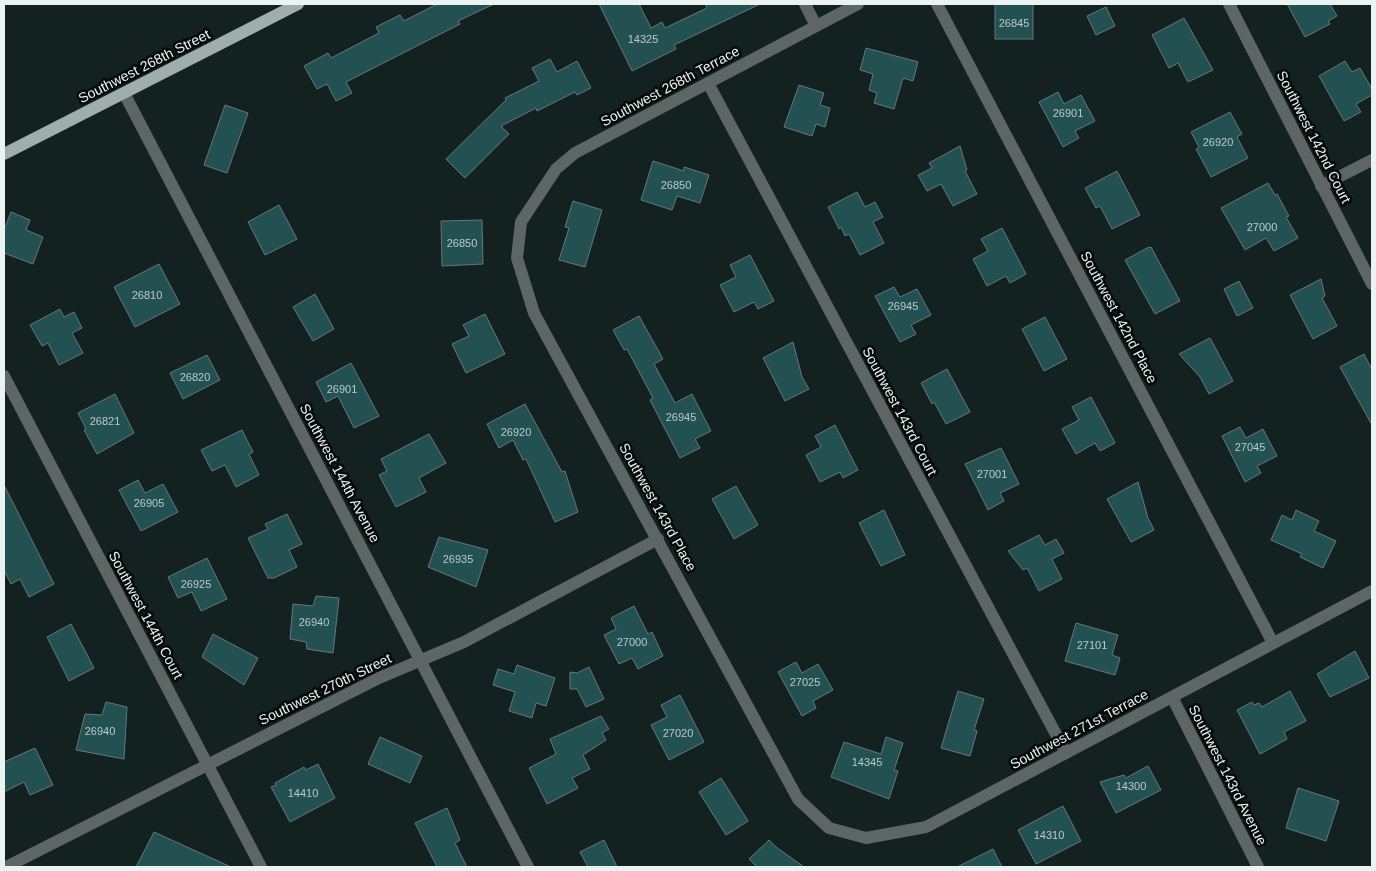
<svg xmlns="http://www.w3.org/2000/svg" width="1376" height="871" viewBox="0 0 1376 871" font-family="Helvetica,sans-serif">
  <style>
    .building { fill: #235152; stroke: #687778 }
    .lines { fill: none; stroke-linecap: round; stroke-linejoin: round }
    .minor { stroke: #5e6565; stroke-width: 12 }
    .major { stroke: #9fadad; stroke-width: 12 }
    .labels { text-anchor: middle; stroke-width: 5; stroke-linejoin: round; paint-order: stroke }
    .number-label { font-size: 11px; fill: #b8caca }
    .street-label { font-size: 14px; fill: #eaf2f2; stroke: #050909 }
  </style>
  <rect width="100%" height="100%" fill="#132121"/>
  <!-- building -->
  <g class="building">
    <polygon points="437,4 494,4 458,21 460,24 346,82 352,93 336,101 327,84 317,89 304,66 328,53 331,58 379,33 376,27 400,15 404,21"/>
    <polygon points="599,4 639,4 651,28 662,22 665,28 707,8 705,4 760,4 674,45 676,49 632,71"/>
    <rect x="995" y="4" width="38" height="35"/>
    <polygon points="1287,4 1330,4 1337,16 1328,21 1330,24 1305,37"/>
    <polygon points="1106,7 1115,26 1096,35 1087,16"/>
    <polygon points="1184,18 1213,70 1188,82 1178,63 1169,68 1152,35"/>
    <polygon points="866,48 918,62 913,81 903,78 894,109 874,103 877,93 869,90 873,74 860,70"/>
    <polygon points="550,59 557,72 577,61 591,88 577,95 575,92 537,111 536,108 501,126 509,134 465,178 446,159 506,100 505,98 539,81 532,68"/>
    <polygon points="1345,61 1352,72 1360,68 1372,89 1372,95 1356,104 1361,112 1344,121 1319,76"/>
    <polygon points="799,85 824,93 820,105 830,108 825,127 816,124 812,136 784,127"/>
    <polygon points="1058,92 1064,104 1081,95 1095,121 1075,131 1079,138 1063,147 1039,102"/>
    <polygon points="225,105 248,113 227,173 204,165"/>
    <polygon points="1230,112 1242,134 1237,137 1248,158 1211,177 1196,149 1199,147 1191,132"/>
    <polygon points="960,146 967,170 965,171 977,194 953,206 941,184 927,191 918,175 932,168 929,163"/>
    <polygon points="653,161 684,171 684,167 709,175 700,203 677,196 672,210 641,200"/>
    <polygon points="1117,171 1140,215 1112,229 1100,206 1096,208 1085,188"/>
    <polygon points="1268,183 1275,195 1277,194 1289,216 1286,217 1298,238 1274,251 1266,238 1245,250 1221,208"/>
    <polygon points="857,192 865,207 875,202 883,217 873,222 884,243 860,255 849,234 845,236 841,227 839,229 828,207"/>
    <polygon points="573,201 602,210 585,267 559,260 569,228 565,227"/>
    <polygon points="279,205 297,239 265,255 248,222"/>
    <polygon points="11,212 30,220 26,230 43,237 33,264 4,253 4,230"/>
    <polygon points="482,220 483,264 442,266 441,221"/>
    <polygon points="1002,228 1026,274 1010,283 1006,276 987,286 973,259 988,251 981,239"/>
    <polygon points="1149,247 1150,248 1151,247 1180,301 1155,314 1125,260"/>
    <polygon points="750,255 774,301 758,309 754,302 734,312 720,285 736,277 730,265"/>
    <polygon points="159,264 180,304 135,327 114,287"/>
    <polygon points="1321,279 1325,296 1322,298 1337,326 1313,339 1290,295"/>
    <polygon points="1239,281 1253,308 1237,316 1224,289"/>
    <polygon points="894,287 900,297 917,289 931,315 911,325 916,334 900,342 875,296"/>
    <polygon points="315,294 334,329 313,341 293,307"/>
    <polygon points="60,309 64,317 74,312 82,328 72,333 83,353 59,365 48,343 42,346 30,325"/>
    <polygon points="485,314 505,354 466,373 452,344 469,336 463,325"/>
    <polygon points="639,316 663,359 654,364 675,403 692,394 711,431 695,439 700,448 680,458 650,400 653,398 627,349 624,350 613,330"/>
    <polygon points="1045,317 1067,359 1044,371 1022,329"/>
    <polygon points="1210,338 1233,381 1209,394 1200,377 1179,354"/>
    <polygon points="793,342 802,377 809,389 785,401 763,358"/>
    <polygon points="1364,354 1372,370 1372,425 1340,367"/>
    <polygon points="207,355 220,380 183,399 170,373"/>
    <polygon points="351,363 379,416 354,428 338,396 326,402 316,382"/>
    <polygon points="947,369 970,412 946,424 934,402 932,404 921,383"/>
    <polygon points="115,394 134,433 97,454 84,430 86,429 78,413"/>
    <polygon points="1091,397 1115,443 1100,451 1095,443 1076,454 1062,429 1079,420 1072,407"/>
    <polygon points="525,404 562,472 565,471 578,512 555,522 526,459 523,460 513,440 499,448 487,424"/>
    <polygon points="835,425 858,470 843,478 840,472 820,482 806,455 821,447 815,436"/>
    <polygon points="1240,427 1246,438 1263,429 1277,456 1257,466 1261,473 1245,482 1222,436"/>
    <polygon points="242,430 253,452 249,454 259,475 236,487 225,465 212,471 201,450"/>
    <polygon points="429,434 446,463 419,478 426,492 396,507 379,475 387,471 381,459"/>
    <polygon points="1001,448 1019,484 1000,493 1004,501 988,510 965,464"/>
    <polygon points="138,480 145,493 163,484 178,512 141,531 119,490"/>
    <polygon points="1138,482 1148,518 1154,530 1131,542 1107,499"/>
    <polygon points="4,485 54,584 29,597 20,579 11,584 4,570"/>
    <polygon points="736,486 758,525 734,539 712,499"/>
    <polygon points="884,510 905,555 881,566 859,523"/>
    <polygon points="1296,510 1319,521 1314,531 1336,541 1323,568 1300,557 1302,554 1271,540 1282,515 1292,520"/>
    <polygon points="287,514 302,544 289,550 297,567 274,578 268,578 248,538 268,529 265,524"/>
    <polygon points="1039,535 1045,545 1056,539 1064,553 1052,559 1062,579 1039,591 1027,568 1023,570 1008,551"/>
    <polygon points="439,537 488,550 476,587 428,567"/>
    <polygon points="207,558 227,599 201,611 192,592 178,598 168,577"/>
    <polygon points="316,596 339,598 333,653 307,649 306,642 290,639 293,604 313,606"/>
    <polygon points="634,606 648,634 652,632 663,656 638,669 632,658 619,664 604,635 616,629 611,618"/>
    <polygon points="1076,623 1118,635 1112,655 1120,658 1115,675 1065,661"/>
    <polygon points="71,624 94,668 69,681 47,637"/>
    <polygon points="213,634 258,658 244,685 202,657"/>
    <polygon points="1355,651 1369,678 1330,697 1317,674"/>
    <polygon points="796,662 802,673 818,664 833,690 813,701 816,708 802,716 778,672"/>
    <polygon points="517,665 555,678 546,706 536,703 532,718 509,711 515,692 493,685 498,669 514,674"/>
    <polygon points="589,667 604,699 586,707 577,689 570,689 570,672 577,673"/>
    <polygon points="958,691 984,699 974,730 977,731 970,756 941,748"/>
    <polygon points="1290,691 1306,721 1284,732 1287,739 1260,754 1237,710 1252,702 1254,705 1259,703 1262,707"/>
    <polygon points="680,695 704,742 669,760 651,725 667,717 661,705"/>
    <polygon points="106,702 127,707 124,759 76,750 85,714 102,715"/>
    <polygon points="601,716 609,729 602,733 606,740 583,755 590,769 572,778 578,788 547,804 529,768 556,754 550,739"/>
    <polygon points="380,737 422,756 410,783 368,764"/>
    <polygon points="886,737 903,743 894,770 898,771 889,799 831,777 844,742 881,754"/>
    <polygon points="35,748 53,785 30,795 24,782 4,792 4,762"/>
    <polygon points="318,764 335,798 290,822 271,787 276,785 275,783 304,767 306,770"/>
    <polygon points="1148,766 1161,790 1116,813 1100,782 1124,775 1126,778"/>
    <polygon points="721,778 748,821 726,835 699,792"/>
    <polygon points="1298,788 1339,801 1326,841 1286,828"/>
    <polygon points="1063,806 1081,841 1036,864 1018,830"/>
    <polygon points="447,808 460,840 455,843 467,867 437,867 415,823"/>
    <polygon points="154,832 231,867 136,867"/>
    <polygon points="604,840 617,867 588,867 580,852"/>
    <polygon points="769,840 776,847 804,867 757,867 749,859"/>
    <polygon points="993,849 1002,867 957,867"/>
  </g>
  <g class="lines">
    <!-- minor -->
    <g class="minor">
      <polyline points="805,4 816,26"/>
      <polyline points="858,4 575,153 556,169 521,222 517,258 534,313 798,799 829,828 866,838 926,827 1372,591"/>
      <polyline points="937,4 1273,643"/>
      <polyline points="1229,4 1372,284"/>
      <polyline points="708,83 1066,753"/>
      <polyline points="124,93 528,867"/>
      <polyline points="1321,186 1372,160"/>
      <polyline points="4,376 261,867"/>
      <polyline points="1172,697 1258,867"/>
      <polyline points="6,867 379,678 464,642 658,539"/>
    </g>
    <!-- major -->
    <polyline class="major" points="4,154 298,4"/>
  </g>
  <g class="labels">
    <!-- number labels -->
    <g class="number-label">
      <text x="1014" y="27">26845</text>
      <text x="643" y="43">14325</text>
      <text x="1068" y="117">26901</text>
      <text x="1218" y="146">26920</text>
      <text x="676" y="189">26850</text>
      <text x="1262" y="231">27000</text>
      <text x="462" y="247">26850</text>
      <text x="147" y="299">26810</text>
      <text x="903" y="310">26945</text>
      <text x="195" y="381">26820</text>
      <text x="342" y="393">26901</text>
      <text x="681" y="421">26945</text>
      <text x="105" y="425">26821</text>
      <text x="516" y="436">26920</text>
      <text x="1250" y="451">27045</text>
      <text x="992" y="478">27001</text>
      <text x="149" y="507">26905</text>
      <text x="458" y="563">26935</text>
      <text x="196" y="588">26925</text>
      <text x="314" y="626">26940</text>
      <text x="632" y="646">27000</text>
      <text x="1092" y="649">27101</text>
      <text x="805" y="686">27025</text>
      <text x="100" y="735">26940</text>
      <text x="678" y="737">27020</text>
      <text x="867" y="766">14345</text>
      <text x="1131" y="790">14300</text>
      <text x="303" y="797">14410</text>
      <text x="1049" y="839">14310</text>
    </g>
    <!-- street labels -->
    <g class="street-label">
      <text transform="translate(144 66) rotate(-27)" y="5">Southwest 268th Street</text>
      <text transform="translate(670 86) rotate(-28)" y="5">Southwest 268th Terrace</text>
      <text transform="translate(1314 137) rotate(63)" y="5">Southwest 142nd Court</text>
      <text transform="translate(1119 317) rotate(62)" y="5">Southwest 142nd Place</text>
      <text transform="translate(900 411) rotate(62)" y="5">Southwest 143rd Court</text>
      <text transform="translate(340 473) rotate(62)" y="5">Southwest 144th Avenue</text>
      <text transform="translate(658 507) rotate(61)" y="5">Southwest 143rd Place</text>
      <text transform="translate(146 615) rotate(62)" y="5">Southwest 144th Court</text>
      <text transform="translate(325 689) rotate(-26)" y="5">Southwest 270th Street</text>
      <text transform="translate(1079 729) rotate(-28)" y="5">Southwest 271st Terrace</text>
      <text transform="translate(1228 775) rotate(63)" y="5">Southwest 143rd Avenue</text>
    </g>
  </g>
  <!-- border -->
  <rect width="1376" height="871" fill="none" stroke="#eaf2f2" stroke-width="10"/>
</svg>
